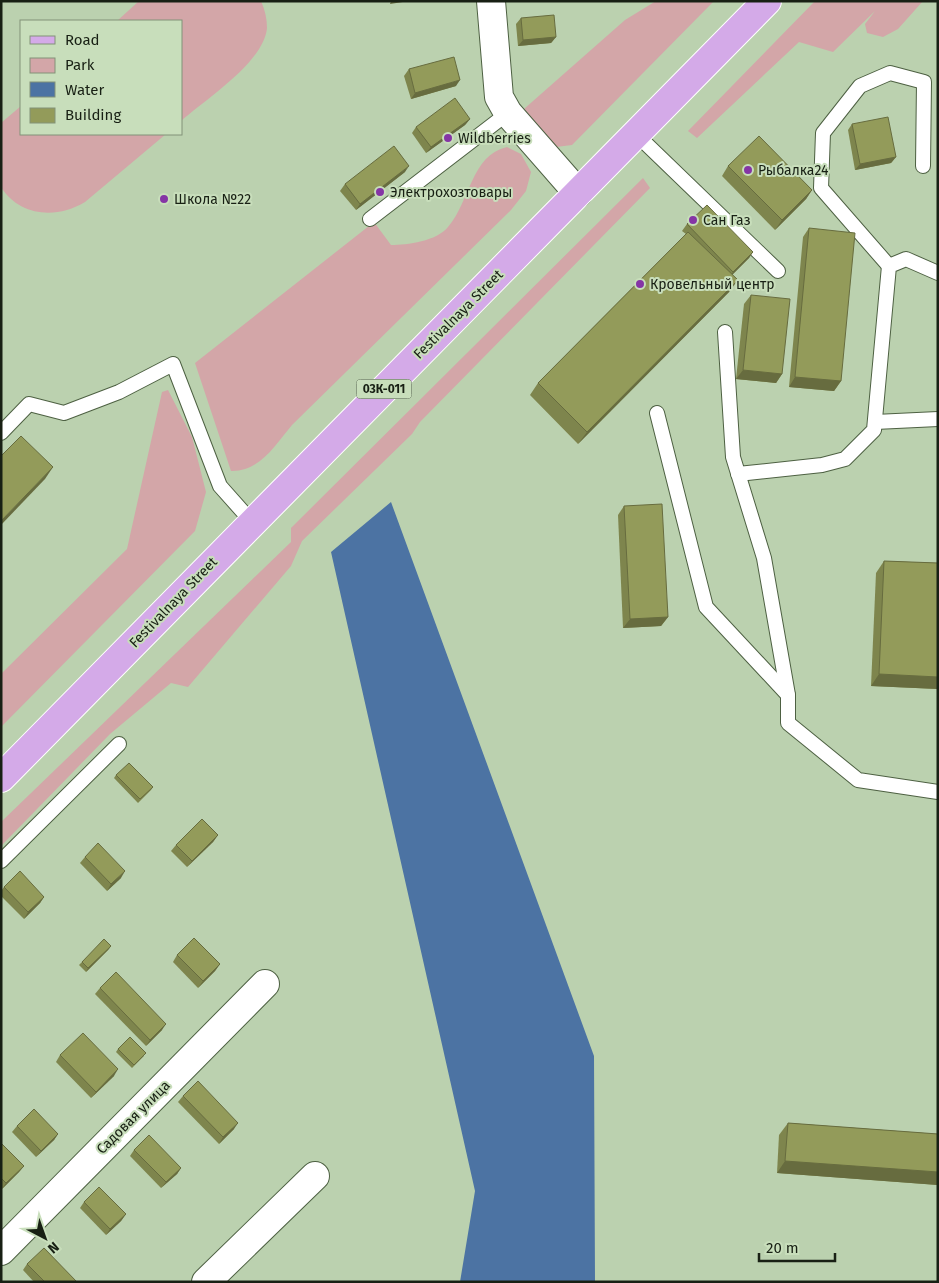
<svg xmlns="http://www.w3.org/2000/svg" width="939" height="1283" viewBox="0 0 939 1283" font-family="'Fira Sans',sans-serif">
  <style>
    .green { fill: #d3a6a8 }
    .water { fill: #4c73a3 }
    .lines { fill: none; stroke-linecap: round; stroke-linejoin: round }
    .lane-casing { stroke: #4d6042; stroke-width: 16 }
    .street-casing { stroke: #4d6042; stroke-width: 30 }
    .primary-casing { stroke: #fff; stroke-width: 30 }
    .lane { stroke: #fff; stroke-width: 14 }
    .street { stroke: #fff; stroke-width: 28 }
    .primary { stroke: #d4aae8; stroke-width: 28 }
    .wall { fill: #7e854d }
    .shaded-wall { fill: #676c3f }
    .building { fill: #939b5a; stroke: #676c3f }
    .poi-dot { fill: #8535a5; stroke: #c8debb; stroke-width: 2 }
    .labels { text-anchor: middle; stroke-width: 4; stroke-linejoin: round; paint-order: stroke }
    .shield { fill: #c8debb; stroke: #4d5946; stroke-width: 1 }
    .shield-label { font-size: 12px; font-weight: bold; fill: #182014 }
    .poi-label { font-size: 14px; fill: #182014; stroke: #c8debb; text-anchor: start }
    .street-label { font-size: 14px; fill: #182014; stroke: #c8debb }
  </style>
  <rect width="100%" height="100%" fill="#bbd1af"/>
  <!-- green -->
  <g class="green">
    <path d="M139,1h122c4,9 6,18 6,27 -3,34 -61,71 -86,93v-100h-64z"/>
    <polygon points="656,1 714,1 572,145 556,147 524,109 625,20"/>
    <polygon points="815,1 923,1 898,29 883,37 867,33 865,24 875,11 833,52 799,42 697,138 688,131"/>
    <path d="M21,106v28h145l-81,68c-28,17 -65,15 -84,-15v-64z"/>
    <path d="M507,147l14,7 10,18 -5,19 -15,19 -219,215c-16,19 -32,47 -61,46l-36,-108 179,-141 17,23c16,0 46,-4 57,-18 22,-25 23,-72 59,-80z"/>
    <polygon points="643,178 650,188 420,422 412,434 302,541 291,566 188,687 171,683 110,734 1,846 1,822 291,542 291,528"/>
    <polygon points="168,390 192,437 206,492 195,531 1,727 1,674 127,549 162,392"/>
  </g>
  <!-- water -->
  <polygon class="water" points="391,502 594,1056 595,1282 460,1282 475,1191 331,552"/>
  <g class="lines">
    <!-- lane casing -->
    <g class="lane-casing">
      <g id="lane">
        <polyline points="636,134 778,271"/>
        <polyline points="370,219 508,113"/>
        <polyline points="889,266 821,188 823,133 860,86 890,73 924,82 923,166"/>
        <polyline points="725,332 733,457 764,558 788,695 788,723 858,780 938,792"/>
        <polyline points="657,413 706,607 788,695"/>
        <polyline points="875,422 938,419"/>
        <polyline points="1,433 29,404 64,413 119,392 173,364 220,486 252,522"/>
        <polyline points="738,474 822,465 845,459 874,430 889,266 906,259 938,273"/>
        <polyline points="1,861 119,744"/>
      </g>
    </g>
    <!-- street casing -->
    <g class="street-casing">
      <g id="street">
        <polyline points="491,1 499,97 508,113 578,193"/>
        <polyline points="1,1251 265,984"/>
        <polyline points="206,1282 315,1176"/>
      </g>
    </g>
    <!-- primary casing -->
    <g class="primary-casing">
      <polyline id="primary" points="1,778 767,1"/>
    </g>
    <!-- lane -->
    <use href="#lane" class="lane"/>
    <!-- street -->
    <use href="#street" class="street"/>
    <!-- primary -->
    <use href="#primary" class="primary"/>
  </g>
  <!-- wall -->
  <g class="wall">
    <polygon points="521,18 556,37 551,43 518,46 516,24"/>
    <polygon points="409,69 456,86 411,99 404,76"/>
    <polygon points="470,119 465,125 426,153 412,133 416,127"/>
    <polygon points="852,124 896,157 891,163 855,170 848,130"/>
    <polygon points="728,166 812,190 806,199 775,230 722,176"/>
    <polygon points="405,172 356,210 340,191 345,184"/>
    <polygon points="687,224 753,252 749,258 732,275 729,292 578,444 530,395 538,383 686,234 682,231"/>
    <polygon points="809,228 841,381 834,391 789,387 803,237"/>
    <polygon points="751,295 782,374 776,383 736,379 744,304"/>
    <polygon points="624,506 668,617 661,626 623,628 618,515"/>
    <polygon points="884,561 938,563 938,689 871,686 876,573"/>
    <polygon points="116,775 153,787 151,790 138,803 114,778"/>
    <polygon points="218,835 213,842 187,867 171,851 176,845"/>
    <polygon points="85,857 121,878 107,891 80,863"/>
    <polygon points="4,887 44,897 40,903 24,919 1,896 1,891"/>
    <polygon points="109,949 86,972 79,965 82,962"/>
    <polygon points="177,955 220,964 215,971 198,988 173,962"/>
    <polygon points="100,988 162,1030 146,1046 95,994"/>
    <polygon points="118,1049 144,1056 132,1068 116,1052"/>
    <polygon points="60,1055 114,1076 91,1098 56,1062"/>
    <polygon points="183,1096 234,1129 219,1144 178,1102"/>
    <polygon points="788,1123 938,1134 938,1185 777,1173 779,1135"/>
    <polygon points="17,1126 58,1134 54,1140 36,1157 12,1132"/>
    <polygon points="1,1143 24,1166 19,1172 2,1189"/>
    <polygon points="134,1150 181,1168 177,1174 161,1188 130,1156"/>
    <polygon points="84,1202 126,1214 121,1221 106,1235 80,1208"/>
    <polygon points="27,1264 77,1282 34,1282 23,1270"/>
  </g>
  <!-- shaded-wall -->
  <g class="shaded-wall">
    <polygon points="391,1 409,1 390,4"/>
    <polygon points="556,37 551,43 518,46 523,40"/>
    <polygon points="460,80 456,86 411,99 415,93"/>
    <polygon points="470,119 465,125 426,153 431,147"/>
    <polygon points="896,157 891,163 855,170 860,164"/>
    <polygon points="409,166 405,172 356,210 360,204"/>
    <polygon points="812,190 806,199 775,230 782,220"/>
    <polygon points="753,252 749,258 729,278 733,272"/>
    <polygon points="738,280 729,292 578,444 587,432"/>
    <polygon points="743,370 782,374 776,383 736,379"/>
    <polygon points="795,377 841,381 834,391 789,387"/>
    <polygon points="53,467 45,479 1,525 1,521"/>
    <polygon points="668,617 661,626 623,628 630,619"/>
    <polygon points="879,674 938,677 938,689 871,686"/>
    <polygon points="218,835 213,842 187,867 192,861"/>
    <polygon points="125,871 121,878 107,891 111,884"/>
    <polygon points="44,897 40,903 24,919 28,912"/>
    <polygon points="111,946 109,949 86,972 88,968"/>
    <polygon points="220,964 215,971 198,988 203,981"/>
    <polygon points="166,1024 162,1030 146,1046 150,1040"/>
    <polygon points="118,1069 114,1076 91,1098 96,1092"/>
    <polygon points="238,1123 234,1129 219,1144 223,1137"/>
    <polygon points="58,1134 54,1140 36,1157 41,1151"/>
    <polygon points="785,1161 938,1172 938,1185 777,1173"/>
    <polygon points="24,1166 19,1172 2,1189 6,1183"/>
    <polygon points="181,1168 177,1174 161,1188 166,1182"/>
    <polygon points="126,1214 121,1221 106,1235 110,1229"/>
  </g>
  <!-- building -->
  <g class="building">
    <polygon points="554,15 556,37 523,40 521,18"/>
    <polygon points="454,57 460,80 415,93 409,69"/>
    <polygon points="455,98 470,119 431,147 416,127"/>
    <polygon points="888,117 896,157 860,164 852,124"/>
    <polygon points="759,136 812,190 782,220 728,166"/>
    <polygon points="394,146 409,166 360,204 345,184"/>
    <polygon points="707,205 753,252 733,272 687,224"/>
    <polygon points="809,228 855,233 841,381 795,377"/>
    <polygon points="688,232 738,280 587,432 538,383"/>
    <polygon points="751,295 790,299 782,374 743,370"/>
    <polygon points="21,436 53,467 1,521 1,456"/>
    <polygon points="662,504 668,617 630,619 624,506"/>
    <polygon points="884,561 938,563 938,677 879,674"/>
    <polygon points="129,763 153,787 140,799 116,775"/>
    <polygon points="202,819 218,835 192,861 176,845"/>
    <polygon points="98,843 125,871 111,884 85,857"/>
    <polygon points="20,871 44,897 28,912 4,887"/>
    <polygon points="194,938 220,964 203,981 177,955"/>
    <polygon points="104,939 111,946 88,968 82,962"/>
    <polygon points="116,972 166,1024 150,1040 100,988"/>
    <polygon points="83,1033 118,1069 96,1092 60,1055"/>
    <polygon points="130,1037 146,1053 134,1065 118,1049"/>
    <polygon points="198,1081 238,1123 223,1137 183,1096"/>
    <polygon points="34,1109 58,1134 41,1151 17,1126"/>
    <polygon points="788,1123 938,1134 938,1172 785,1161"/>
    <polygon points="149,1135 181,1168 166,1182 134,1150"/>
    <polygon points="1,1143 24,1166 6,1183 1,1178"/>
    <polygon points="99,1187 126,1214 110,1229 84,1202"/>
    <polygon points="44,1248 77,1282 45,1282 27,1264"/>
  </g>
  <!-- markers -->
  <g class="poi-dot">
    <circle cx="448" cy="138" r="5"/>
    <circle cx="748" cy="170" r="5"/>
    <circle cx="380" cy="192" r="5"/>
    <circle cx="164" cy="199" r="5"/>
    <circle cx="693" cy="220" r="5"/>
    <circle cx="640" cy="284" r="5"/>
  </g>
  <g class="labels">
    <!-- shield labels -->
    <rect class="shield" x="356.5" y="379.5" width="55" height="19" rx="4"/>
    <g class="shield-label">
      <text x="384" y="393">03К-011</text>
    </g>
    <!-- poi labels -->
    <g class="poi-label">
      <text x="458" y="143">Wildberries</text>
      <text x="758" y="175">Рыбалка24</text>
      <text x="390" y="197">Электрохозтовары</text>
      <text x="174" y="204">Школа №22</text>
      <text x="703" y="225">Сан Газ</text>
      <text x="650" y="289">Кровельный центр</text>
    </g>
    <!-- street labels -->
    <g class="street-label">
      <text transform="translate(458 314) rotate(-45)" y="5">Festivalnaya Street</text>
      <text transform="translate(173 602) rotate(-46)" y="5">Festivalnaya Street</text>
      <text transform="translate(133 1117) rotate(-45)" y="5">Садовая улица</text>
    </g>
  </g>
  <!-- border -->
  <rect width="939" height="1283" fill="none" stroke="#182014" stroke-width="5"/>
  <!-- legend -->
  <rect x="20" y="20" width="162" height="115" fill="#c8debb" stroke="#829278"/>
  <rect x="30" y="36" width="25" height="8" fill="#d4aae8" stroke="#829278"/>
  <text x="65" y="45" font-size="15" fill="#182014">Road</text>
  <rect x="30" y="58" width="25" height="15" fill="#d3a6a8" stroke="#829278"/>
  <text x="65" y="70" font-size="15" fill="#182014">Park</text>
  <rect x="30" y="82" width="25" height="15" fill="#4c73a3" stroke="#829278"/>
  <text x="65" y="95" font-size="15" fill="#182014">Water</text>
  <rect x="30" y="108" width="25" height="15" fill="#939b5a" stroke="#829278"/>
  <text x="65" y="120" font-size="15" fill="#182014">Building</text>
  <!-- north arrow -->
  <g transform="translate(45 1238) rotate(139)" stroke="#c8debb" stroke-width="4" paint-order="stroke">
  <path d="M0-4L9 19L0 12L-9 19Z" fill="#182014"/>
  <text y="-8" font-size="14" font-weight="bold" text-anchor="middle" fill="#182014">N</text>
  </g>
  <!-- scale -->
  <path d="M759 1253v8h76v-8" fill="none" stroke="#182014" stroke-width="2.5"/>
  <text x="766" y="1253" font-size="15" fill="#182014" stroke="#c8debb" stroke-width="4" paint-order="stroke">20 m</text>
</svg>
